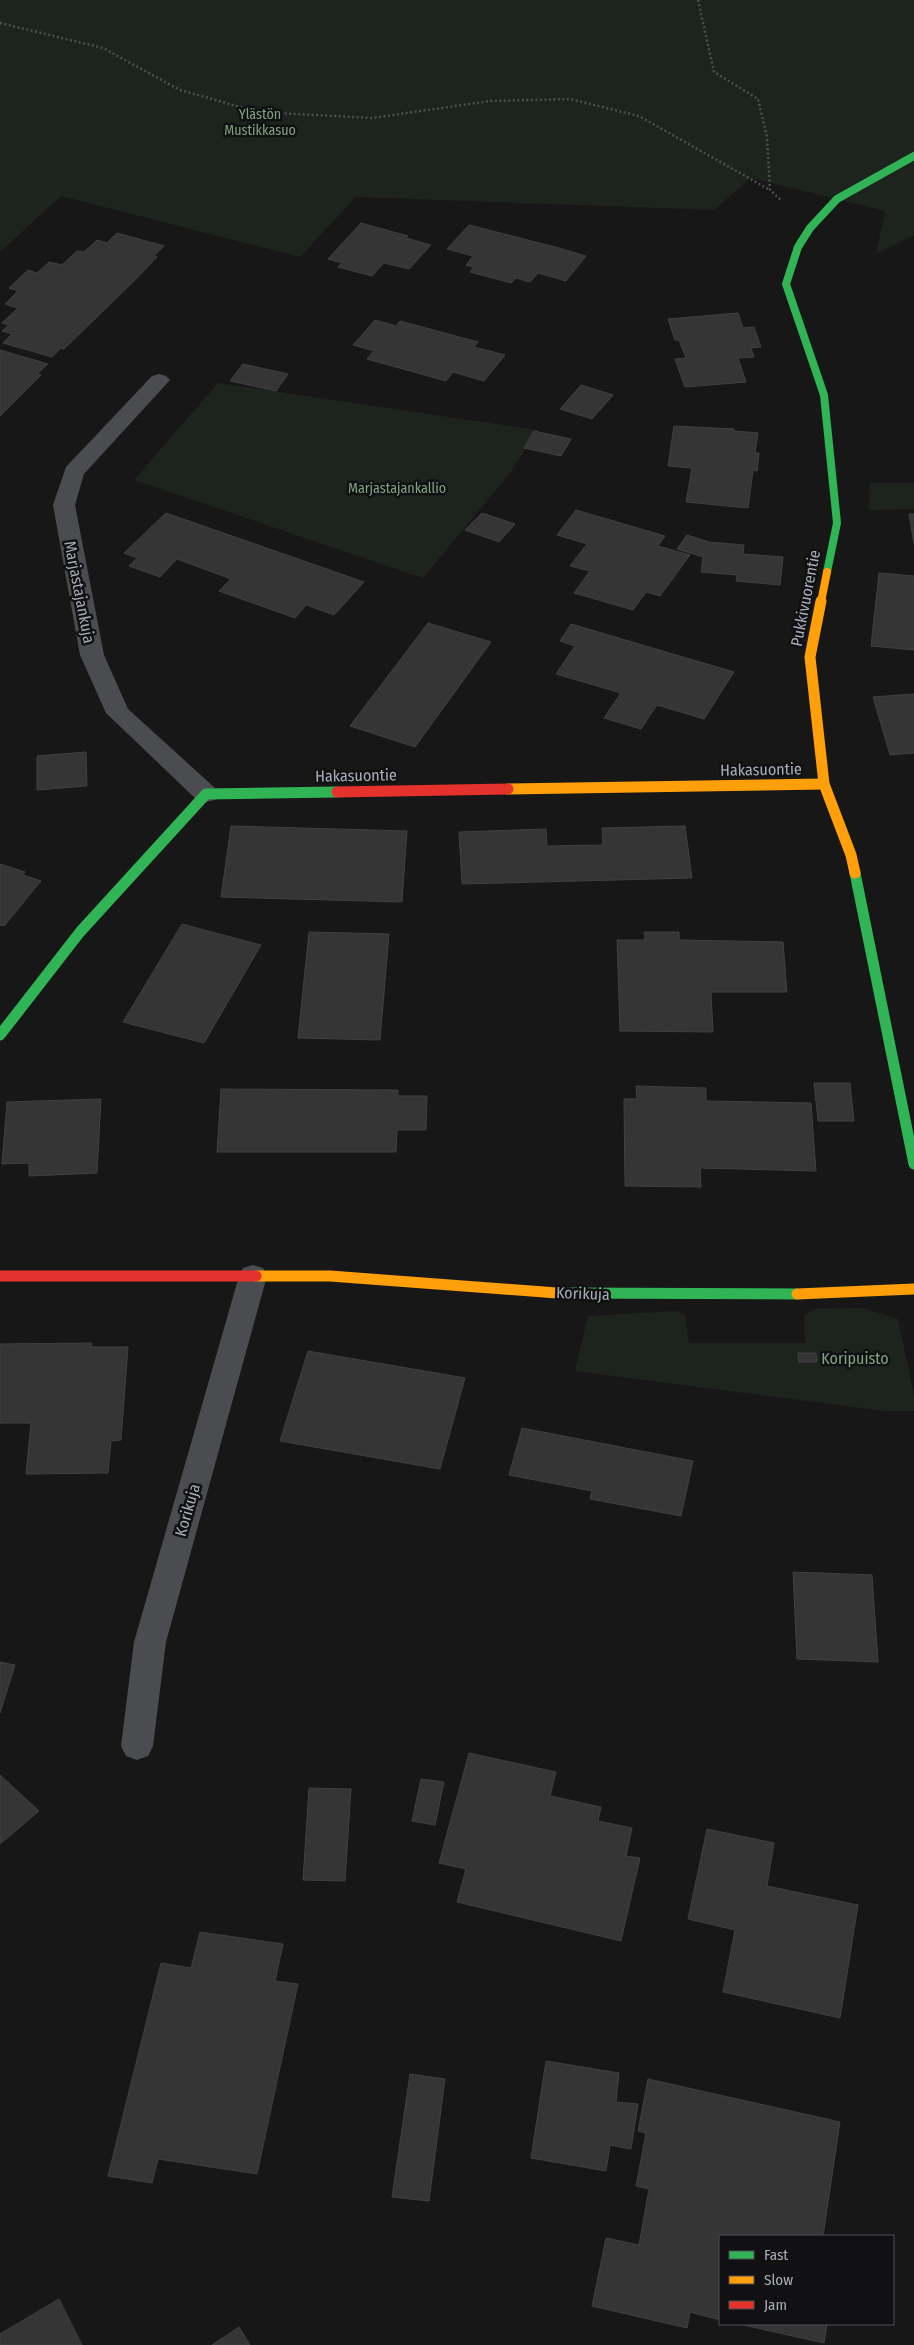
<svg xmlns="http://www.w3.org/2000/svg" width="914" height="2345" viewBox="0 0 914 2345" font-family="'Fira Sans Condensed',sans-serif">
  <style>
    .green { fill: #1d241e }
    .building { fill: #353536; stroke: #3f4043 }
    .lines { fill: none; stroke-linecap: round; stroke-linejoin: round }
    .path { stroke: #4d4e52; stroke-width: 2.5; stroke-dasharray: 2 2.5; stroke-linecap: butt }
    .street { fill: #4b4c50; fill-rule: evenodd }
    .fast-far1 { stroke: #30b455; stroke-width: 8 }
    .fast { stroke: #30b455; stroke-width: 11 }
    .slow-far1 { stroke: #ff9f0a; stroke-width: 8 }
    .slow { stroke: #ff9f0a; stroke-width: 11 }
    .jam { stroke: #e5322d; stroke-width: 11 }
    .labels { text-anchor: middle; stroke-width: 5; stroke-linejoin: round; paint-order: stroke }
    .far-park-label { font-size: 14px; fill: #7fa381; stroke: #111113 }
    .street-label { font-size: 16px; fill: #a8adb8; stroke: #111113 }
    .park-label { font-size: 16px; fill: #7fa381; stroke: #111113 }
  </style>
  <rect width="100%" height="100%" fill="#171717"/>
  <!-- green -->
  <g class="green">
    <polygon points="0,0 914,0 914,235 876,254 885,211 751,178 714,210 356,197 300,257 61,196 0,252"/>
    <polygon points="218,383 538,430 510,473 423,578 134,480"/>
    <polygon points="870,483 914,483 914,509 869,510"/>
    <polygon points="863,1308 898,1319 914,1395 914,1411 885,1411 575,1371 588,1316 676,1311 685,1315 689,1343 805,1343 804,1315 815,1309"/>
  </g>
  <!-- building -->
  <g class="building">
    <polygon points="361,223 408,236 406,238 431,245 409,269 384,263 372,276 338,267 342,263 328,259"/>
    <polygon points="469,225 559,248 586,256 566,281 538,273 530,282 516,278 511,283 470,272 474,267 466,265 473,256 447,249"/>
    <polygon points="117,233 164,246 154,256 157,257 134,281 64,349 61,348 52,357 3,343 12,334 2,331 9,325 2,323 18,308 5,304 18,291 9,288 28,270 37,273 49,262 62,265 77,251 84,252 97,240 107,243"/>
    <polygon points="738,313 743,328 754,327 761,347 751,348 754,357 738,358 746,382 685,387 675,359 686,358 679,340 675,340 668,319"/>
    <polygon points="375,320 396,326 400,321 478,342 474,347 505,355 484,381 453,372 446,381 367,359 374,351 353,345"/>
    <polygon points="0,350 48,364 37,374 41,375 0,416"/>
    <polygon points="243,364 288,374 276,391 230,381"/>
    <polygon points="581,385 613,395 592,419 560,409"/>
    <polygon points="674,426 734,429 734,431 758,433 755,453 759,453 757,471 753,470 748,508 686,502 692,468 668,466"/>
    <polygon points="534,431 571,439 561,456 524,448"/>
    <polygon points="576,510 665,536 658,546 690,555 660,596 646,592 633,610 574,593 590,571 570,566 587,544 557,535"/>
    <polygon points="166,513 364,582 334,615 306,605 295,618 219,591 231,579 177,559 160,577 129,566 137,558 124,553"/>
    <polygon points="482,513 515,524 499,542 465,530"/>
    <polygon points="909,514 914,514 914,544"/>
    <polygon points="687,535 709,542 744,545 743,554 783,557 780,585 736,581 737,575 701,572 703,557 677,549"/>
    <polygon points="879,573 914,576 914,650 871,646"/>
    <polygon points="428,623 491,642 415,747 350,726"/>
    <polygon points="571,624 734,672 704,719 657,705 641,729 604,718 621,693 556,674 575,646 560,641"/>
    <polygon points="914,694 914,753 890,755 873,697"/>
    <polygon points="86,752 87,786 37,790 37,756"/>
    <polygon points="231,826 407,831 402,902 221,897"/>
    <polygon points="685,826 692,878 462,884 459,832 546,829 547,846 603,845 602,828"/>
    <polygon points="0,864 25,872 23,875 41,881 4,926 0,925"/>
    <polygon points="182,924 261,945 204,1043 123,1022"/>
    <polygon points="309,932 389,934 380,1040 298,1038"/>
    <polygon points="644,932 679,932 679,940 783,942 787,992 711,992 713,1032 620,1031 617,940 645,940"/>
    <polygon points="814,1083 850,1083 854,1121 818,1121"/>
    <polygon points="636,1086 706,1088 706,1101 811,1103 816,1171 700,1168 701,1187 625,1186 624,1099 637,1099"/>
    <polygon points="221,1089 398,1090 398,1096 427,1096 426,1130 397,1130 396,1152 217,1152"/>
    <polygon points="101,1099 97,1173 29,1176 29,1163 2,1164 7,1102"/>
    <polygon points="92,1343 91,1347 128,1347 121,1440 111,1441 108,1473 26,1474 31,1423 0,1423 0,1344"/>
    <polygon points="308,1351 465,1378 440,1469 280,1441"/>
    <polygon points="798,1353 816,1353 817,1362 799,1362"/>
    <polygon points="522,1428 693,1461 681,1516 590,1499 592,1491 509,1475"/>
    <polygon points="793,1572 872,1575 878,1662 797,1659"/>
    <polygon points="0,1662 15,1665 0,1713"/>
    <polygon points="469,1753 556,1772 550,1796 601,1807 598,1821 632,1828 626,1856 640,1858 621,1941 457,1902 466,1869 439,1863"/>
    <polygon points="0,1775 39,1811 0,1844"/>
    <polygon points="421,1779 444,1782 435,1825 412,1821"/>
    <polygon points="309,1788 351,1789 345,1881 303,1880"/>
    <polygon points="707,1829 774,1843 767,1886 858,1905 840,2018 723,1992 735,1930 688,1919"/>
    <polygon points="200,1932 283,1944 275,1981 298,1984 257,2174 158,2159 152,2183 108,2176 161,1963 191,1968"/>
    <polygon points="546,2061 619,2073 616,2102 638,2104 631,2149 610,2145 606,2171 531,2158"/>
    <polygon points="410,2074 445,2079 429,2201 392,2197"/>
    <polygon points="648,2079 840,2122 823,2236 720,2236 720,2320 690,2312 687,2328 592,2306 606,2238 639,2245 649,2189 636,2186 646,2133 638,2131"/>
    <polygon points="59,2299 82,2345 0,2345 0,2334"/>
    <polygon points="739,2324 827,2324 824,2343"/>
    <polygon points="239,2327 250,2345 212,2345"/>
  </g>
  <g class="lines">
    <!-- path -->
    <g class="path">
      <polyline points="698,0 714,72 758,99 767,137 770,190 782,201"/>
      <polyline points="0,23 103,48 180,90 258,112 372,118 490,101 570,99 639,116 770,190"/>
    </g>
    <!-- street -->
    <g class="street">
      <polygon points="159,374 166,376 170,380 84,474 75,505 104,655 128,709 215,788 218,794 215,800 206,802 197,800 106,713 80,655 53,505 66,467 152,376"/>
      <polygon points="253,1265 263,1268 267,1276 166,1642 153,1746 148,1756 137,1760 126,1756 121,1746 134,1642 239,1276 243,1268"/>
    </g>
    <!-- fast-far1 -->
    <polyline class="fast-far1" points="827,572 837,523 824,395 786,284 798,247 810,228 837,199 914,156"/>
    <!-- fast -->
    <g class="fast">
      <polyline points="855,873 914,1164"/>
      <polyline points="0,1035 80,932 206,794 337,792"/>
      <polyline points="557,1293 797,1294"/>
    </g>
    <!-- slow-far1 -->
    <polyline class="slow-far1" points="821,602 827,572"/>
    <!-- slow -->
    <g class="slow">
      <polyline points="821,601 810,657 824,784 851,855 855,873"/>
      <polyline points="508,789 824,784"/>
      <polyline points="256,1276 330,1276 557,1293"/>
      <polyline points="797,1294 914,1289"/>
    </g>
    <!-- jam -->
    <g class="jam">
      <polyline points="337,792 508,789"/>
      <polyline points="0,1276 256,1276"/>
    </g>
  </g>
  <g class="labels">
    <!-- far-park labels -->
    <g class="far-park-label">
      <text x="260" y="119">Ylästön<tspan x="260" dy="16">Mustikkasuo</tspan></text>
      <text x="397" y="493">Marjastajankallio</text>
    </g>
    <!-- street labels -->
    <g class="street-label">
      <text transform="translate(80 592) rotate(79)" y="6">Marjastajankuja</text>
      <text transform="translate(805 598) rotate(-79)" y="6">Pukkivuorentie</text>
      <text transform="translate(761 769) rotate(-1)" y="6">Hakasuontie</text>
      <text transform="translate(356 775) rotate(-1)" y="6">Hakasuontie</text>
      <text transform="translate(583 1293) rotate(2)" y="6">Korikuja</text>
      <text transform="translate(187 1510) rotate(-74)" y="6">Korikuja</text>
    </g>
    <!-- park labels -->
    <g class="park-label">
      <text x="855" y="1364">Koripuisto</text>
    </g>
  </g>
  <!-- legend -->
  <rect x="719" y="2235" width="175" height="90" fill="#111113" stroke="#4d4f55"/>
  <rect x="729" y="2251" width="25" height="8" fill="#30b455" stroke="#4d4f55"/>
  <text x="764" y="2260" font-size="15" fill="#a8adb8">Fast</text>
  <rect x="729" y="2276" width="25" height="8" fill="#ff9f0a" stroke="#4d4f55"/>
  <text x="764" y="2285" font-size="15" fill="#a8adb8">Slow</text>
  <rect x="729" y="2301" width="25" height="8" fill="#e5322d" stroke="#4d4f55"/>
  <text x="764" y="2310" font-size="15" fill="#a8adb8">Jam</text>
</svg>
